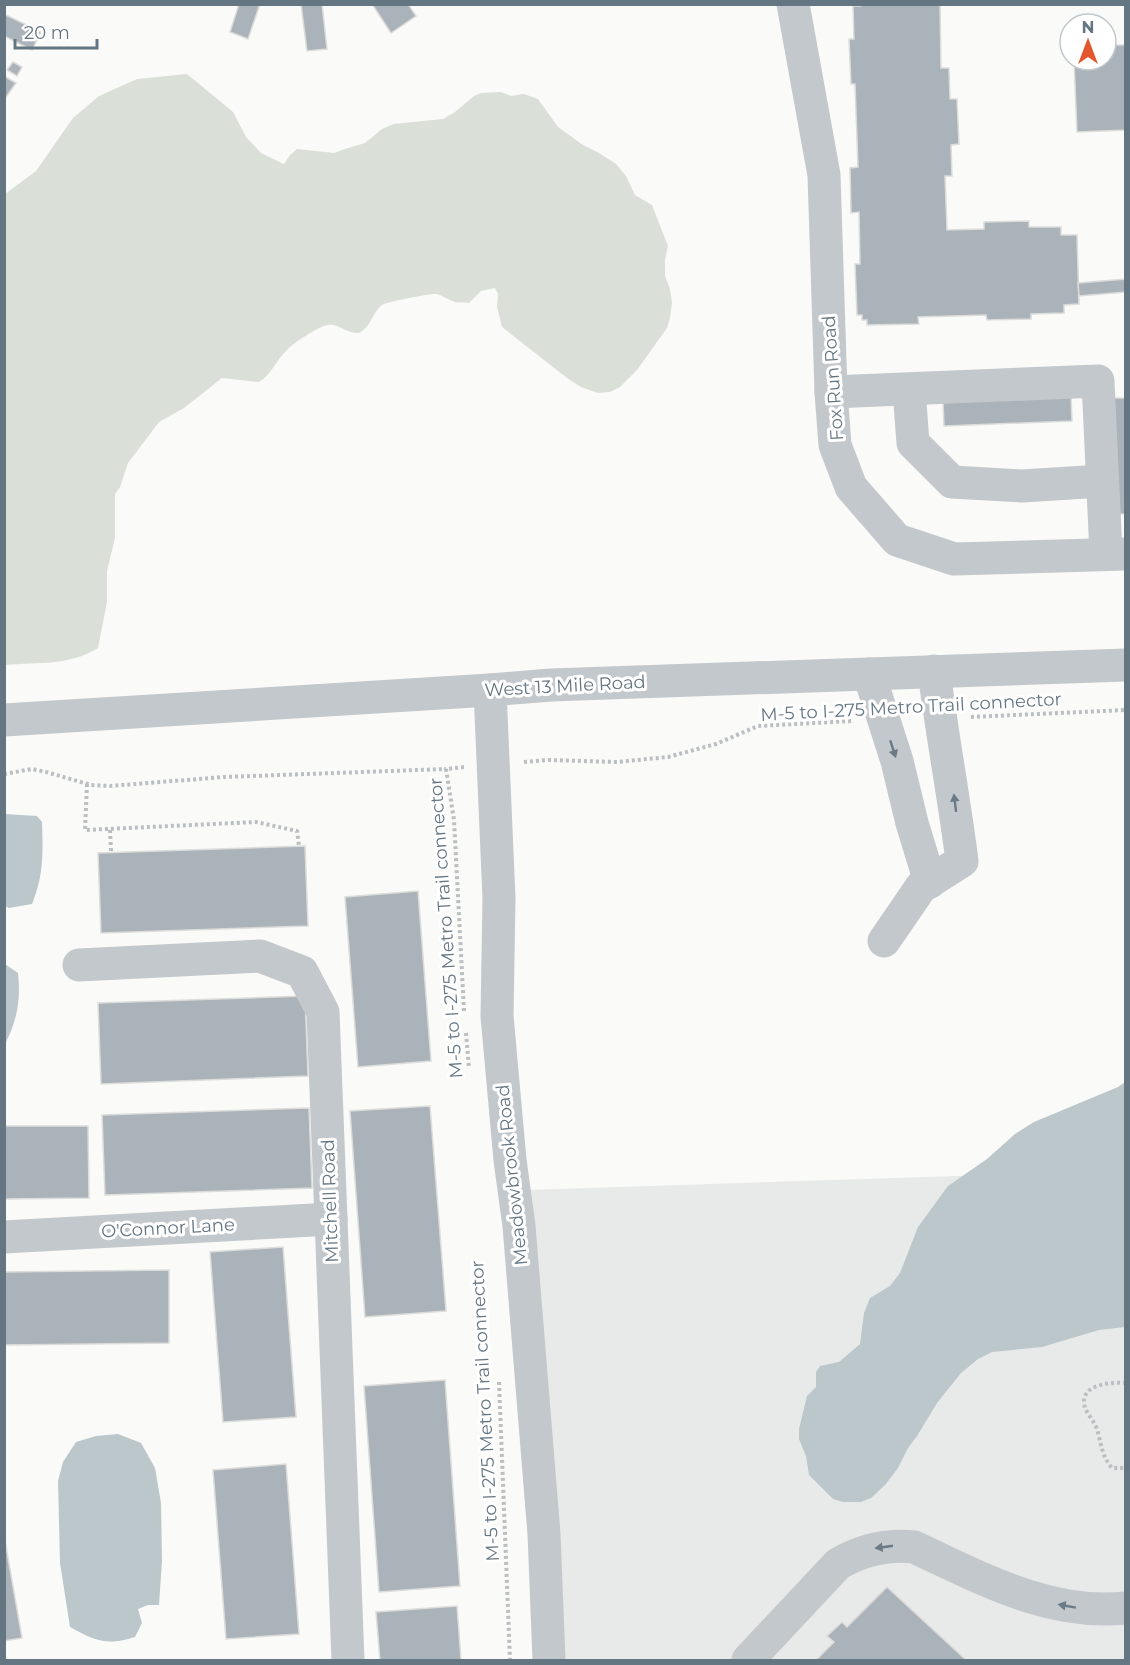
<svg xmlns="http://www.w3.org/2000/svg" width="1130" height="1665" viewBox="0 0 1130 1665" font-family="Montserrat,sans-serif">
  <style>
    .built { fill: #e8e9e9 }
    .green { fill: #dadfd7 }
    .water { fill: #bbc7cb }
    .building { fill: #aab3b9; stroke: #dcdcda; stroke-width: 1.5 }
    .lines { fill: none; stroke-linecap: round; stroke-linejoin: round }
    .path { stroke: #bbbfc2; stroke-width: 4; stroke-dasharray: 3 3; stroke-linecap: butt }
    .minor { stroke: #c3c8cc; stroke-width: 33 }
    .oneway { fill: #6a7a87 }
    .labels { text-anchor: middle; stroke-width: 6; stroke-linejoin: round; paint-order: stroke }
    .street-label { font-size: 18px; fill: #657683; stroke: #fff }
  </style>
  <rect width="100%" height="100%" fill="#fafaf8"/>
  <!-- built -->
  <polygon class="built" points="1078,1172 1125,1299 1125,1660 545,1660 527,1190"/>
  <!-- green -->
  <path class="green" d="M187,74l46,38 13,25 15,16 23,11 6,-9 7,-6 37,4 11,-4 20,-6 17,-14 12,-5 49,-5 12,-7 19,-16 7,-3 20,-1 10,4 13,-2 14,5 20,28 25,18 16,8 17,11 10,12 9,19 17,10 16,41 -3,14v16l5,13 2,14 -2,15 -3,10 -30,42 -17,17 -10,5 -12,1 -17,-6 -14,-9 -65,-51 -5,-20 1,-13 -3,-6 -14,3 -12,12c-5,-1 -10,0 -14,-1 -6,-2 -12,-6 -18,-8 -5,-1 -52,8 -55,11 -10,8 -11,22 -23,28 -12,1 -20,-10 -32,-8 -9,2 -34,18 -40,25 -11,10 -15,24 -28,32l-37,-4 -38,30 -25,14 -31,41 -8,24 -5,7v44l-8,33v31l-9,46c-28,18 -61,14 -93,17v-471l31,-23 37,-53 26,-22 38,-17z"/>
  <!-- water -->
  <g class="water">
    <path d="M5,814l32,2 5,6c1,31 2,53 -10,82l-23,4 -4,-2z"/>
    <path d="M5,964l13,9c3,26 -1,48 -13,71z"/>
    <polygon points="1125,1082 1125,1327 1099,1330 1042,1347 992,1352 978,1359 961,1373 937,1403 917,1436 908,1448 898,1468 885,1485 871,1498 861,1502 843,1502 833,1499 809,1475 806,1456 799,1439 799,1429 807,1396 816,1387 816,1372 820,1366 839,1362 860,1344 864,1313 870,1298 890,1286 900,1273 918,1227 948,1186 987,1159 1015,1134 1034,1122 1118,1087"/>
    <path d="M118,1434l23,9 14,25 6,35 1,58 -3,44h-11l-10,4 4,14 -7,14c-29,9 -39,4 -65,-10l-10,-64 -2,-82 5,-19 13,-20 20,-6z"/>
  </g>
  <!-- building -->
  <g class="building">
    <polygon points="239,4 260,4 248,39 230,32"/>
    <polygon points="301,4 322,4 327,49 307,51"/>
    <polygon points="372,4 408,4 416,16 391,33"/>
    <polygon points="861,4 940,4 941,68 949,68 950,99 957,99 959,144 951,145 952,176 945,176 947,230 984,229 984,222 1029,221 1029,227 1061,227 1061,235 1077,235 1079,304 1064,305 1064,313 1031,314 1031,319 987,320 986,315 918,317 919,324 867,325 867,320 862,320 862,315 857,315 855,264 860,264 859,212 851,213 850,168 858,167 855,84 851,84 849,39 854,39 853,6 861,6"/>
    <polygon points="4,14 41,32 32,50 4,36"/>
    <polygon points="1106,45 1126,45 1126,130 1077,132 1074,60 1106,60"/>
    <polygon points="13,62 22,67 17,76 7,70"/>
    <polygon points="4,76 16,83 4,100"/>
    <polygon points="1126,279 1126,292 1079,296 1078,283"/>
    <polygon points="1071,396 1072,421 944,426 943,401"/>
    <polygon points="1111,398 1126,398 1126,514 1115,514"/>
    <polygon points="305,846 308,926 101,933 98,853"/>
    <polygon points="418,891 431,1061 358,1067 345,897"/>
    <polygon points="305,996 308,1076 101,1084 98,1003"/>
    <polygon points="430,1106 446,1311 365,1317 350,1111"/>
    <polygon points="309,1108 312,1188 105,1195 102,1115"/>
    <polygon points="4,1126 88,1126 89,1198 4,1199"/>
    <polygon points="283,1247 296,1417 223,1422 210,1252"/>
    <polygon points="169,1270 169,1343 4,1345 4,1272"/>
    <polygon points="445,1380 460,1586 379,1592 364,1386"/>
    <polygon points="286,1464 299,1634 226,1639 213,1470"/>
    <polygon points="4,1535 22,1638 4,1641"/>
    <polygon points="887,1587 966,1660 816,1660 834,1642 827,1636 842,1622 847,1627"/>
    <polygon points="457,1606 461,1660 380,1660 376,1612"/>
  </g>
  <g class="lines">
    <!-- path -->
    <g class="path">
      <polyline points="971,717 1126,710"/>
      <polyline points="524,762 548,760 617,762 668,757 716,744 758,726 852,721"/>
      <polyline points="4,774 32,769 46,772 91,785 110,786 224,777 446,769"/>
      <polyline points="87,784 85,830 256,822 297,831 299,846"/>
      <polyline points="110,830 111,851"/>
      <polyline points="464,1011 454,820 446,769 465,767"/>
      <polyline points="466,1033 469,1068"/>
      <polyline points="499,1382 510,1660"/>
      <path d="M1126,1383c-16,-1 -48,1 -41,25 3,7 9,13 12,21 4,14 5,28 15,39h14"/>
    </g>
    <!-- minor -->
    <g class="minor">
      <polyline points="793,4 824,175 831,392 835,445 851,487 897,540 954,559 1126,554"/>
      <polyline points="909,390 913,443 952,482 1022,486 1102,481"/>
      <polyline points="831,392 1098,381 1106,554"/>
      <polyline points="869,674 897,761 912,823 930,882"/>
      <polyline points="490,690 499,898 497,1016 510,1160 519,1226 544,1534 549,1660"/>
      <polyline points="4,720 490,690 551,685 1126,665"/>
      <path d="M884,941l37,-54 41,-26c-8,-64 -20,-126 -28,-190"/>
      <polyline points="79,965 260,956 302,972 323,1012 348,1660"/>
      <polyline points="4,1237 331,1219"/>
      <path d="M748,1660l90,-96c24,-14 48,-20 76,-17 67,31 135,69 212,61"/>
    </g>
  </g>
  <!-- one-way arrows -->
  <defs><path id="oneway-solid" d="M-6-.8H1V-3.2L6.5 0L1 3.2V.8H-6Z" transform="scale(1.5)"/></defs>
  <g class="oneway">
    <use href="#oneway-solid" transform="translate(893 749) rotate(72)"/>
    <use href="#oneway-solid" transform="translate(955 803) rotate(-97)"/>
    <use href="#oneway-solid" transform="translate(884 1547) rotate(172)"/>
    <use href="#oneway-solid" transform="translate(1067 1606) rotate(-170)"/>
  </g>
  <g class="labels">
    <!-- street labels -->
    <g class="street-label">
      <text transform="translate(833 378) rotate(-94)" y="6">Fox Run Road</text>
      <text transform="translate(565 686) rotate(-3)" y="6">West 13 Mile Road</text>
      <text transform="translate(911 707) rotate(-3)" y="6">M-5 to I-275 Metro Trail connector</text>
      <text transform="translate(446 928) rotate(-94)" y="6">M-5 to I-275 Metro Trail connector</text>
      <text transform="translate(512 1175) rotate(-96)" y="6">Meadowbrook Road</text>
      <text transform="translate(330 1201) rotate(-92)" y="6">Mitchell Road</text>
      <text transform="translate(168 1228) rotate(-3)" y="6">O'Connor Lane</text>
      <text transform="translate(485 1411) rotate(-93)" y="6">M-5 to I-275 Metro Trail connector</text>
    </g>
  </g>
  <!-- border -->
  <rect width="1130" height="1665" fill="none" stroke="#657683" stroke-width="12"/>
  <!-- north arrow -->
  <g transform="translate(1088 42)"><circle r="28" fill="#ffffff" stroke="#c1c8cd" stroke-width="1.5"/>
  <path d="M0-4.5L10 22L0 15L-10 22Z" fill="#e4572e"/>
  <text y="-9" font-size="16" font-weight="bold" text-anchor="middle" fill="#657683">N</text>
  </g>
  <!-- scale -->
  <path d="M15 39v9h82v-9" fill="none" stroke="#657683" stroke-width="3"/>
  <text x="24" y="39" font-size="18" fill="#657683" stroke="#ffffff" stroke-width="4.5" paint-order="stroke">20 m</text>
</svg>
